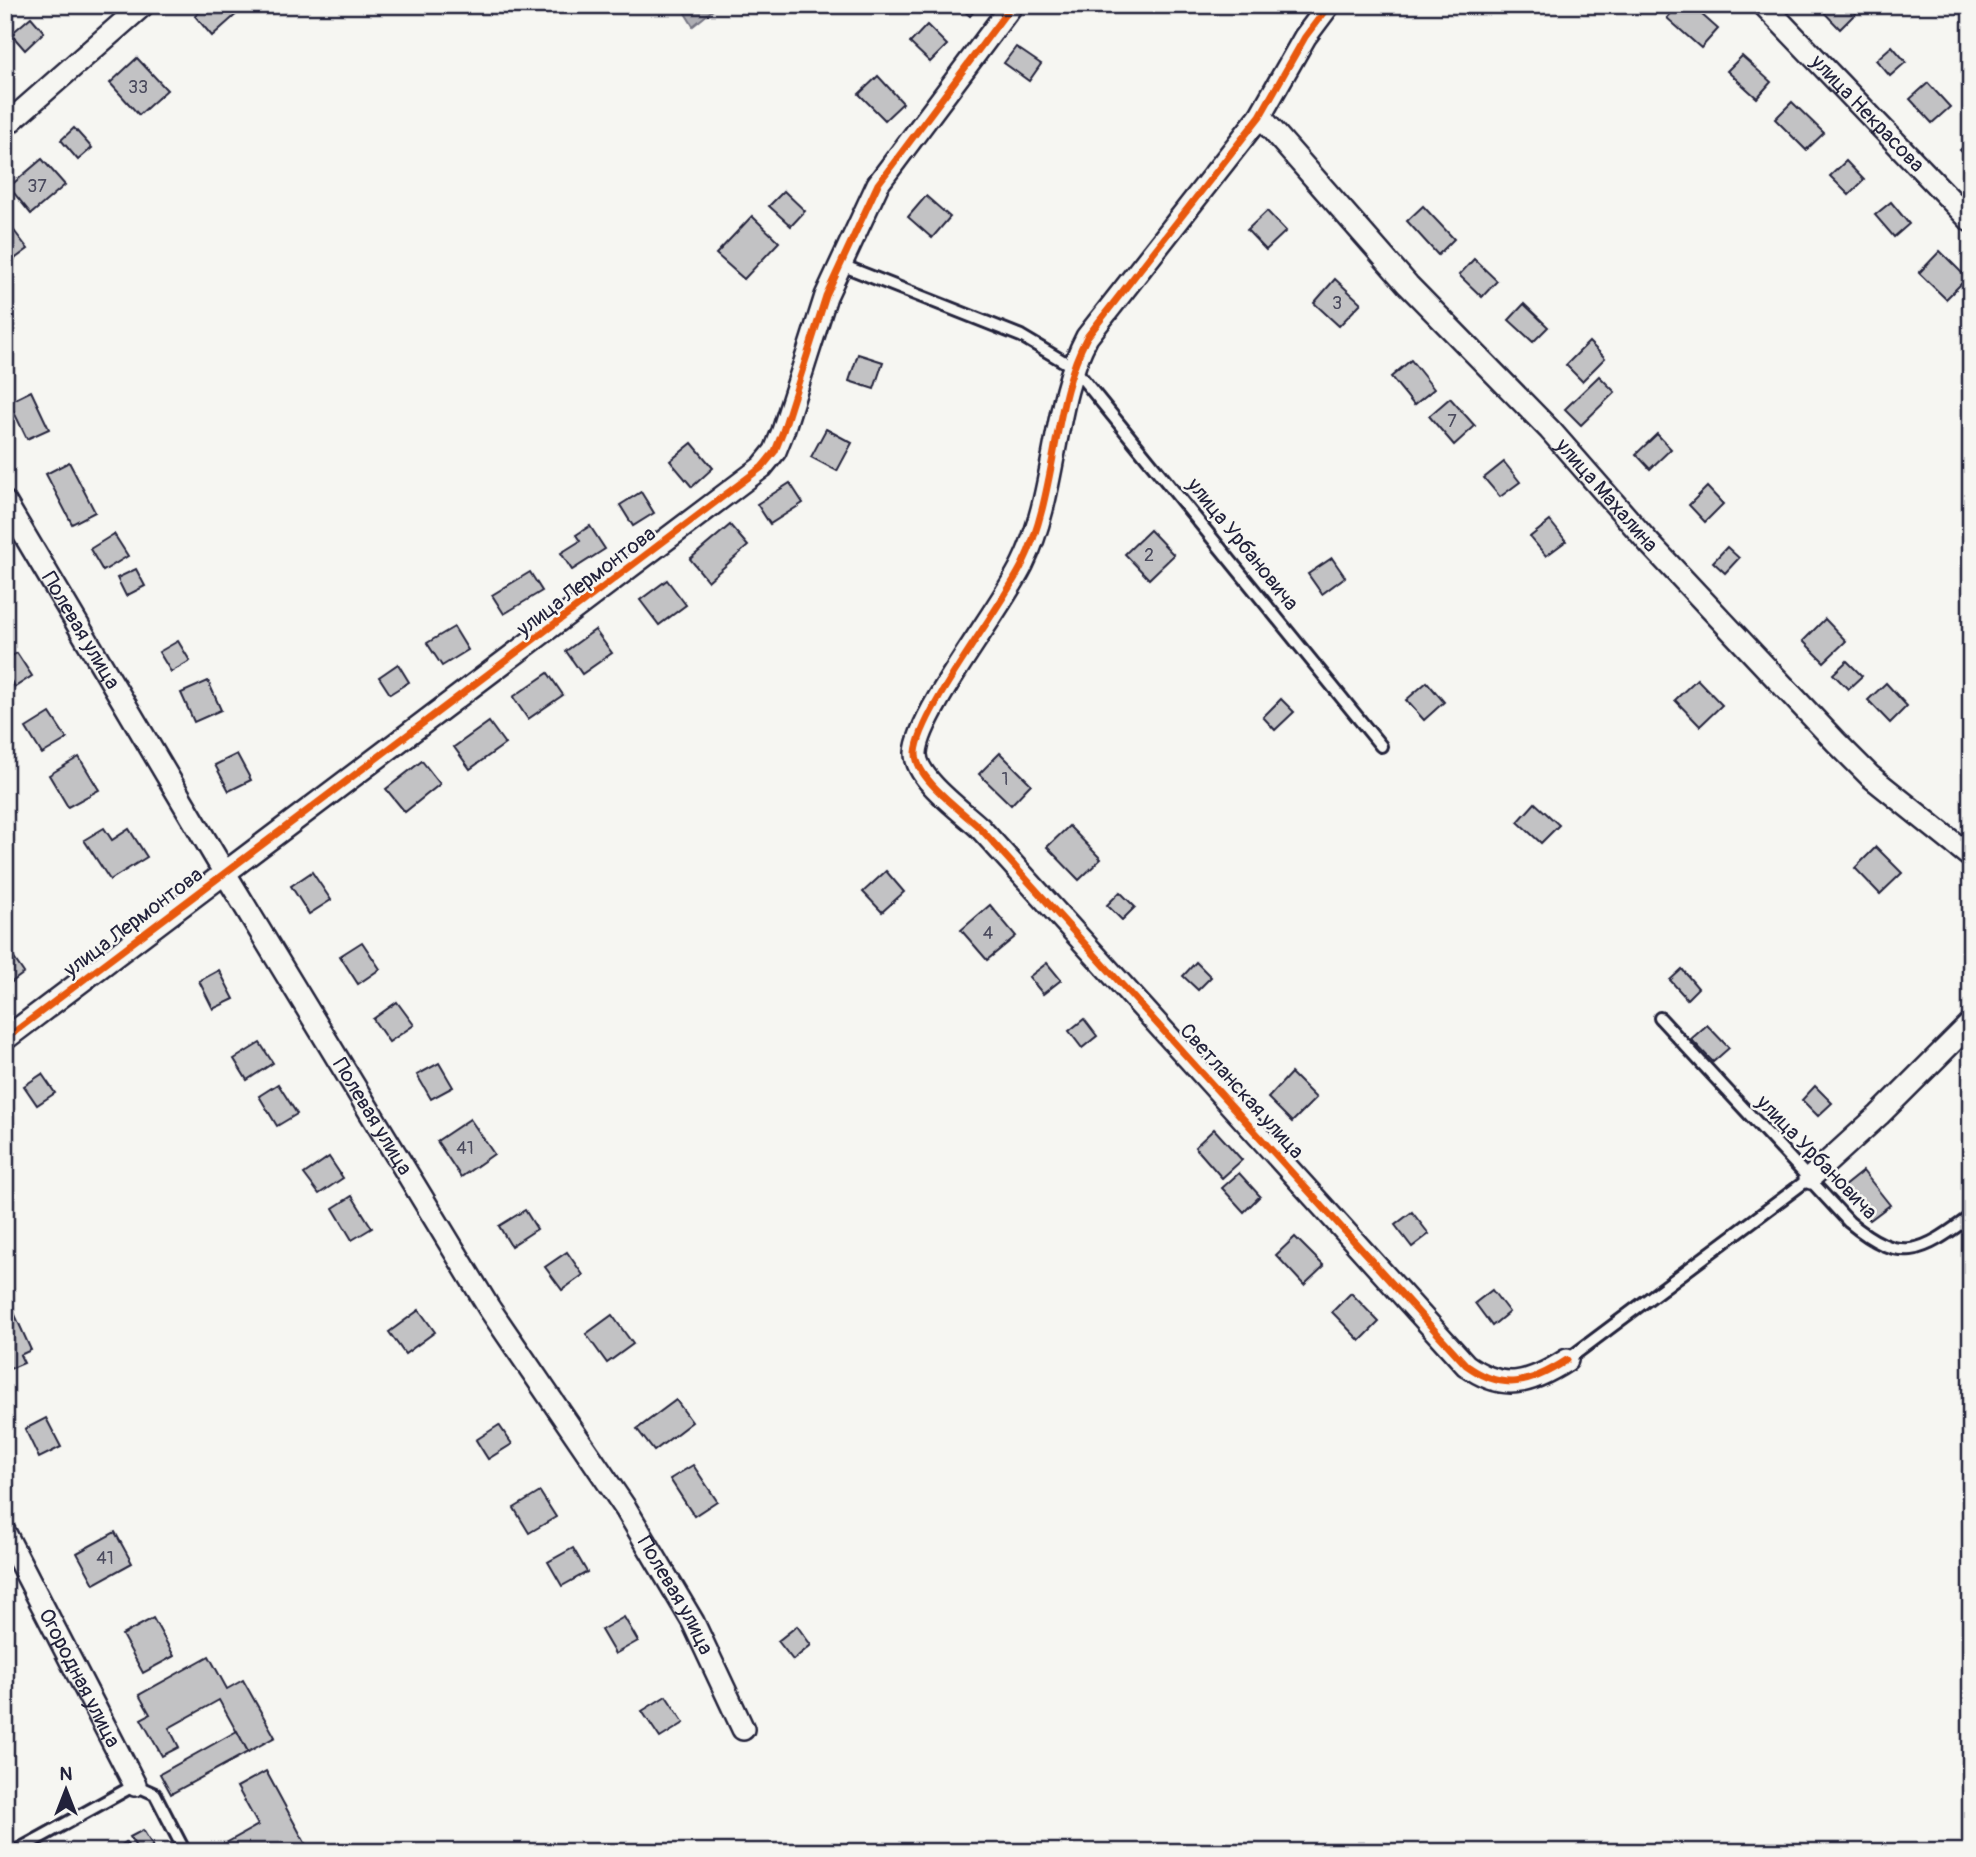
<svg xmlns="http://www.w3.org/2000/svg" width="1976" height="1857" viewBox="0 0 1976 1857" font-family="Pangolin,sans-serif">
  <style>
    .water { fill: #adadb3; stroke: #757583; stroke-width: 2 }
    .building { fill: #c2c2c4; stroke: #22223b; stroke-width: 2 }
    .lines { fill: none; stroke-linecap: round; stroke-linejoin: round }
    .lane-casing { stroke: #22223b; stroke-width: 16 }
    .street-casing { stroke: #22223b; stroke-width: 26 }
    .lane { stroke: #f6f6f2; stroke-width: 10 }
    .street { stroke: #f6f6f2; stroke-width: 21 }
    .cycleway-casing { stroke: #f6f6f2; stroke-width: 11 }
    .cycleway { stroke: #e8590c; stroke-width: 7 }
    .labels { text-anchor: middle; stroke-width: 5; stroke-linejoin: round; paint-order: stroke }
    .number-label { font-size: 18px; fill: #4a4a5d }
    .street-label { font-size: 21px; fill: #22223b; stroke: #f6f6f2 }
  </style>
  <rect width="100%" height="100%" fill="#f6f6f2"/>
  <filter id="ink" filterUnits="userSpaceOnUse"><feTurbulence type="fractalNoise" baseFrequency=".0143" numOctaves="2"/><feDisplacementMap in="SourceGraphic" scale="14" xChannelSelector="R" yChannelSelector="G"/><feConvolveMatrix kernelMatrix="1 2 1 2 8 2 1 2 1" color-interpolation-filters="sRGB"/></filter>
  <g filter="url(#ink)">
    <!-- water -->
    <polygon class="water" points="680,5 719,5 693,26"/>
    <!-- building -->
    <g class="building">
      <polygon points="207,5 233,5 239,12 212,36 195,16"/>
      <polygon points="957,5 979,5 970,16"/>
      <polygon points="1678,5 1691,5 1718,29 1701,48 1667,18"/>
      <polygon points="1817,5 1849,5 1856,13 1840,29"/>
      <polygon points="31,17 44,32 25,50 11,34"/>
      <polygon points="927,25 947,45 930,62 910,43"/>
      <polygon points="1892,46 1906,62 1890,76 1876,60"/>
      <polygon points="1016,47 1041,64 1029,81 1004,63"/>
      <polygon points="1742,56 1771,82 1757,98 1727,71"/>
      <polygon points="137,58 167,90 139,115 110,83"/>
      <polygon points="878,76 903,103 885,120 859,94"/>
      <polygon points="1928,83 1950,107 1932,123 1910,99"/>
      <polygon points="1792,102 1824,133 1806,150 1775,119"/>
      <polygon points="74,128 92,148 78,160 61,140"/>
      <polygon points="1971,139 1971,161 1960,150"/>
      <polygon points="42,159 65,185 31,214 9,187"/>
      <polygon points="1846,161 1864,180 1849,195 1830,176"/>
      <polygon points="784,191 805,211 791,226 769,206"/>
      <polygon points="926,196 950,217 932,238 908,217"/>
      <polygon points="1891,202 1909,224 1894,237 1875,215"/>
      <polygon points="1423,206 1454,239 1438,255 1407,221"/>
      <polygon points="1267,211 1286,231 1266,250 1247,230"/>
      <polygon points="752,216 779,242 744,279 716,254"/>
      <polygon points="5,219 28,249 5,266"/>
      <polygon points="1940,251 1967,278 1946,299 1919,273"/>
      <polygon points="1474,259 1497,281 1482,297 1459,275"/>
      <polygon points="1335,279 1361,303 1339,326 1314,303"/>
      <polygon points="1524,304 1548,327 1533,342 1509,320"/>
      <polygon points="1589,342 1605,358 1582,381 1566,365"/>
      <polygon points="858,354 883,362 874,389 849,381"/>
      <polygon points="1411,360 1434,389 1414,405 1391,377"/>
      <polygon points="1599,376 1615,392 1581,425 1565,409"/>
      <polygon points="31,391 49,429 27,439 9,402"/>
      <polygon points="1450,398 1475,426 1454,445 1429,416"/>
      <polygon points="826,429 852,443 837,471 811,457"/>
      <polygon points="1657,434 1671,449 1650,469 1636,454"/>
      <polygon points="692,443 713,468 692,487 670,461"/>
      <polygon points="69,462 95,512 72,524 46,474"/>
      <polygon points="1504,462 1520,482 1500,497 1484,478"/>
      <polygon points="790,483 803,503 770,524 757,504"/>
      <polygon points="1707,487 1723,504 1705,522 1689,505"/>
      <polygon points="641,492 654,513 633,526 620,505"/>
      <polygon points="1550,521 1566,541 1546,556 1530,537"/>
      <polygon points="730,525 748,546 708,581 690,559"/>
      <polygon points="590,526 605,549 572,570 561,553 580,541 576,535"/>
      <polygon points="1150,530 1174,555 1149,579 1125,554"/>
      <polygon points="114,534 128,556 103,571 90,549"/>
      <polygon points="1727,547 1739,558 1725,573 1713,562"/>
      <polygon points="1332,558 1345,577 1322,594 1308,574"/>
      <polygon points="136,569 145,586 126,596 117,578"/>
      <polygon points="530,572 542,591 504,614 492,595"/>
      <polygon points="667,580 686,605 659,625 640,600"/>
      <polygon points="1825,619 1846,641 1824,662 1803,641"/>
      <polygon points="454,627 468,650 442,666 427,643"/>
      <polygon points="595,630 612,653 582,674 566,651"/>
      <polygon points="178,641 190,661 171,672 159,652"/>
      <polygon points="17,653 32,676 15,687 5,672 5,660"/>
      <polygon points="1847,661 1862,676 1848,689 1833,674"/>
      <polygon points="398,664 409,682 390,694 379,677"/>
      <polygon points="548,673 563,695 528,719 513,697"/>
      <polygon points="1697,679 1722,705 1700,726 1675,700"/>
      <polygon points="208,681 221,710 194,722 181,693"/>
      <polygon points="1427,682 1444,702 1424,720 1406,700"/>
      <polygon points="1886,683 1907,706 1890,723 1868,700"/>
      <polygon points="1281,699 1294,712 1275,730 1263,717"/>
      <polygon points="50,713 67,739 42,754 26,728"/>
      <polygon points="489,722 505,744 470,769 454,747"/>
      <polygon points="1000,753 1031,784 1011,805 979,774"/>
      <polygon points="237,754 251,780 229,791 215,765"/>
      <polygon points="79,757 99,790 68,807 49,775"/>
      <polygon points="422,761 440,784 405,812 386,789"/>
      <polygon points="1535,803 1559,825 1541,843 1518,822"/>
      <polygon points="1069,826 1101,859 1079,880 1047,847"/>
      <polygon points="104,828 112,840 129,829 147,857 110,880 84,840"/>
      <polygon points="1876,847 1902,873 1880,894 1855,868"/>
      <polygon points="886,871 904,892 882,912 863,892"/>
      <polygon points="312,872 331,900 309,914 291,886"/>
      <polygon points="1120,892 1135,907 1122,920 1107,905"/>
      <polygon points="990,905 1016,936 987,960 961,930"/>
      <polygon points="362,942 380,969 358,984 340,956"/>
      <polygon points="11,954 24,973 5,987 5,958"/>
      <polygon points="1196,962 1211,977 1198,990 1183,976"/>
      <polygon points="1047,963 1061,980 1043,994 1029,977"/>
      <polygon points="1682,969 1698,988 1687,999 1670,980"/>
      <polygon points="219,970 234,999 213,1009 199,981"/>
      <polygon points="397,1002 414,1025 389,1042 373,1019"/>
      <polygon points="1084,1019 1097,1036 1082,1048 1069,1031"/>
      <polygon points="1707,1025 1729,1048 1713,1062 1691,1039"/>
      <polygon points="260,1043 273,1063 247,1080 234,1059"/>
      <polygon points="439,1063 453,1087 431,1099 417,1075"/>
      <polygon points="1291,1073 1316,1098 1292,1122 1268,1098"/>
      <polygon points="42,1074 55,1093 37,1105 24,1086"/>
      <polygon points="278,1084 297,1114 277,1126 259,1096"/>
      <polygon points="1815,1086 1832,1103 1818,1116 1802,1100"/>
      <polygon points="470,1119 494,1154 461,1177 437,1141"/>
      <polygon points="1214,1129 1242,1160 1222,1178 1195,1147"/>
      <polygon points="329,1157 343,1178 319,1194 304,1174"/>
      <polygon points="1863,1171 1890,1205 1870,1220 1843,1187"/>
      <polygon points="1239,1173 1260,1196 1244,1212 1222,1188"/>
      <polygon points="352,1196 372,1228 352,1240 333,1208"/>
      <polygon points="525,1210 537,1229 511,1246 499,1226"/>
      <polygon points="1412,1212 1429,1234 1412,1247 1395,1225"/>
      <polygon points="1295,1237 1324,1266 1304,1285 1276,1255"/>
      <polygon points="567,1252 583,1275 562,1290 545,1267"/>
      <polygon points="1492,1290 1509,1312 1492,1326 1475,1303"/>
      <polygon points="1351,1293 1379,1322 1360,1341 1332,1312"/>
      <polygon points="11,1306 31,1350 20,1355 24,1363 5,1371 5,1309"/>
      <polygon points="419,1310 435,1332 405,1354 389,1332"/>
      <polygon points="612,1315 633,1344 607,1363 586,1334"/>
      <polygon points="676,1400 692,1422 654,1451 637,1429"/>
      <polygon points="46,1418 61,1447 39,1458 25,1429"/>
      <polygon points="499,1425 512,1444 488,1459 476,1440"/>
      <polygon points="693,1465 717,1501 694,1516 670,1479"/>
      <polygon points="540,1492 556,1517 529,1533 514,1508"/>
      <polygon points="115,1532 132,1563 94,1584 77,1553"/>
      <polygon points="573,1548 587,1572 562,1586 548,1562"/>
      <polygon points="624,1617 638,1641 615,1654 601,1630"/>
      <polygon points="153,1618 174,1656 143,1673 122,1635"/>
      <polygon points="797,1626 811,1645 793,1660 778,1641"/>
      <polygon points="209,1656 227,1689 243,1680 275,1737 248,1752 219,1700 169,1728 179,1747 162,1756 141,1719 150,1714 139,1695"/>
      <polygon points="666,1696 684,1723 660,1738 642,1711"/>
      <polygon points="237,1731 248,1752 171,1794 160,1774"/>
      <polygon points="266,1771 310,1852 210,1852 258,1825 237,1787"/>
      <polygon points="143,1830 153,1846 139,1852 130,1837"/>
      <polygon points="126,1842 132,1852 111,1852"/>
    </g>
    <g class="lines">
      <!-- lane casing -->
      <g class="lane-casing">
        <g id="lane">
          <polyline points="839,264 1021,336 1073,367 1381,746"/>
          <path d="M1660,1018l189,204c52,43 72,31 122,-6"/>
          <polyline points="1567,1360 1810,1178"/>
          <polyline points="14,1852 135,1785 155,1794 185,1852"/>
        </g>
      </g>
      <!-- street casing -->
      <g class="street-casing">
        <g id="street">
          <path d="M1329,5l-24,32 -45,79 -173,221c-35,65 -30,157 -64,226 -21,45 -105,150 -107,190 -1,25 46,58 64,75l486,537c37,27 64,19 101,-5"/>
          <path id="s1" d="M1764,5l207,216"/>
          <path id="s2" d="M1260,116l148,169 142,145 99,113 187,199 34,34 101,81"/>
          <polyline points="5,126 143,5"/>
          <path id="s3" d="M5,502l221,373 263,433 137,201 67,113 50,107"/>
          <polyline points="5,1039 762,467 775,451 783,431 826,296 878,184 1012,5"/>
          <polyline points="1810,1178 1879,1115 1971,1023"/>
          <path id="s4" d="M5,1533l130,252"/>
        </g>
      </g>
      <!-- lane -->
      <use href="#lane" class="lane"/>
      <!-- street -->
      <use href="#street" class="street"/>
      <!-- cycleway casing -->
      <g class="cycleway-casing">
        <g id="cycleway">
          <path d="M1329,5l-24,32 -45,79 -173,221c-35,65 -30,157 -64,226 -21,45 -105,150 -107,190 -1,25 46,58 64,75l486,537c37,27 64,19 101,-5"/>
          <polyline points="5,1039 762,467 775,451 783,431 826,296 878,184 1012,5"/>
        </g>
      </g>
      <!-- cycleway -->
      <use href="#cycleway" class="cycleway"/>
    </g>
  </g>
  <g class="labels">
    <!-- number labels -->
    <g class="number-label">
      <text x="138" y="93">33</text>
      <text x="37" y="192">37</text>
      <text x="1337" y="309">3</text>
      <text x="1452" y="427">7</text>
      <text x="1149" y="561">2</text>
      <text x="1005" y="785">1</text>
      <text x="988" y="939">4</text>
      <text x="465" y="1154">41</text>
      <text x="105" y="1564">41</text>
    </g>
    <!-- street labels -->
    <g class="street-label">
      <text dy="7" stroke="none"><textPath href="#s1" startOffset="150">улица Некрасова</textPath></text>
      <text dy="7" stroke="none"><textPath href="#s2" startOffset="514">улица Махалина</textPath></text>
      <text transform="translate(1243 544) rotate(51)" y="7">улица Урбановича</text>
      <text transform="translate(586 581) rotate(-37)" y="7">улица Лермонтова</text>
      <text dy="7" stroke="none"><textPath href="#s3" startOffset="149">Полевая улица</textPath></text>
      <text transform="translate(133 922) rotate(-37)" y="7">улица Лермонтова</text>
      <text transform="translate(1242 1091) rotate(48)" y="7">Светланская улица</text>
      <text dy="7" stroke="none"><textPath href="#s3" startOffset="716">Полевая улица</textPath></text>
      <text transform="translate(1817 1157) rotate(46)" y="7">улица Урбановича</text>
      <text dy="7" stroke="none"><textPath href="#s3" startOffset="1283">Полевая улица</textPath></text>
      <text dy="7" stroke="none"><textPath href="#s4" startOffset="163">Огородная улица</textPath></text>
    </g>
  </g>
  <!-- margin -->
  <rect width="1976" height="1857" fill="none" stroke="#f6f6f2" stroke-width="28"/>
  <rect x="14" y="14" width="1948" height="1829" fill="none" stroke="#22223b" stroke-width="2.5" filter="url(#ink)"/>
  <!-- north arrow -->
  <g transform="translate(66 1790)" stroke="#f6f6f2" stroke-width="5" paint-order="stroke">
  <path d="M0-5L12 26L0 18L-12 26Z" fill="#22223b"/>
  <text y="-10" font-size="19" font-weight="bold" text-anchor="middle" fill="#22223b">N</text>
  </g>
</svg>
